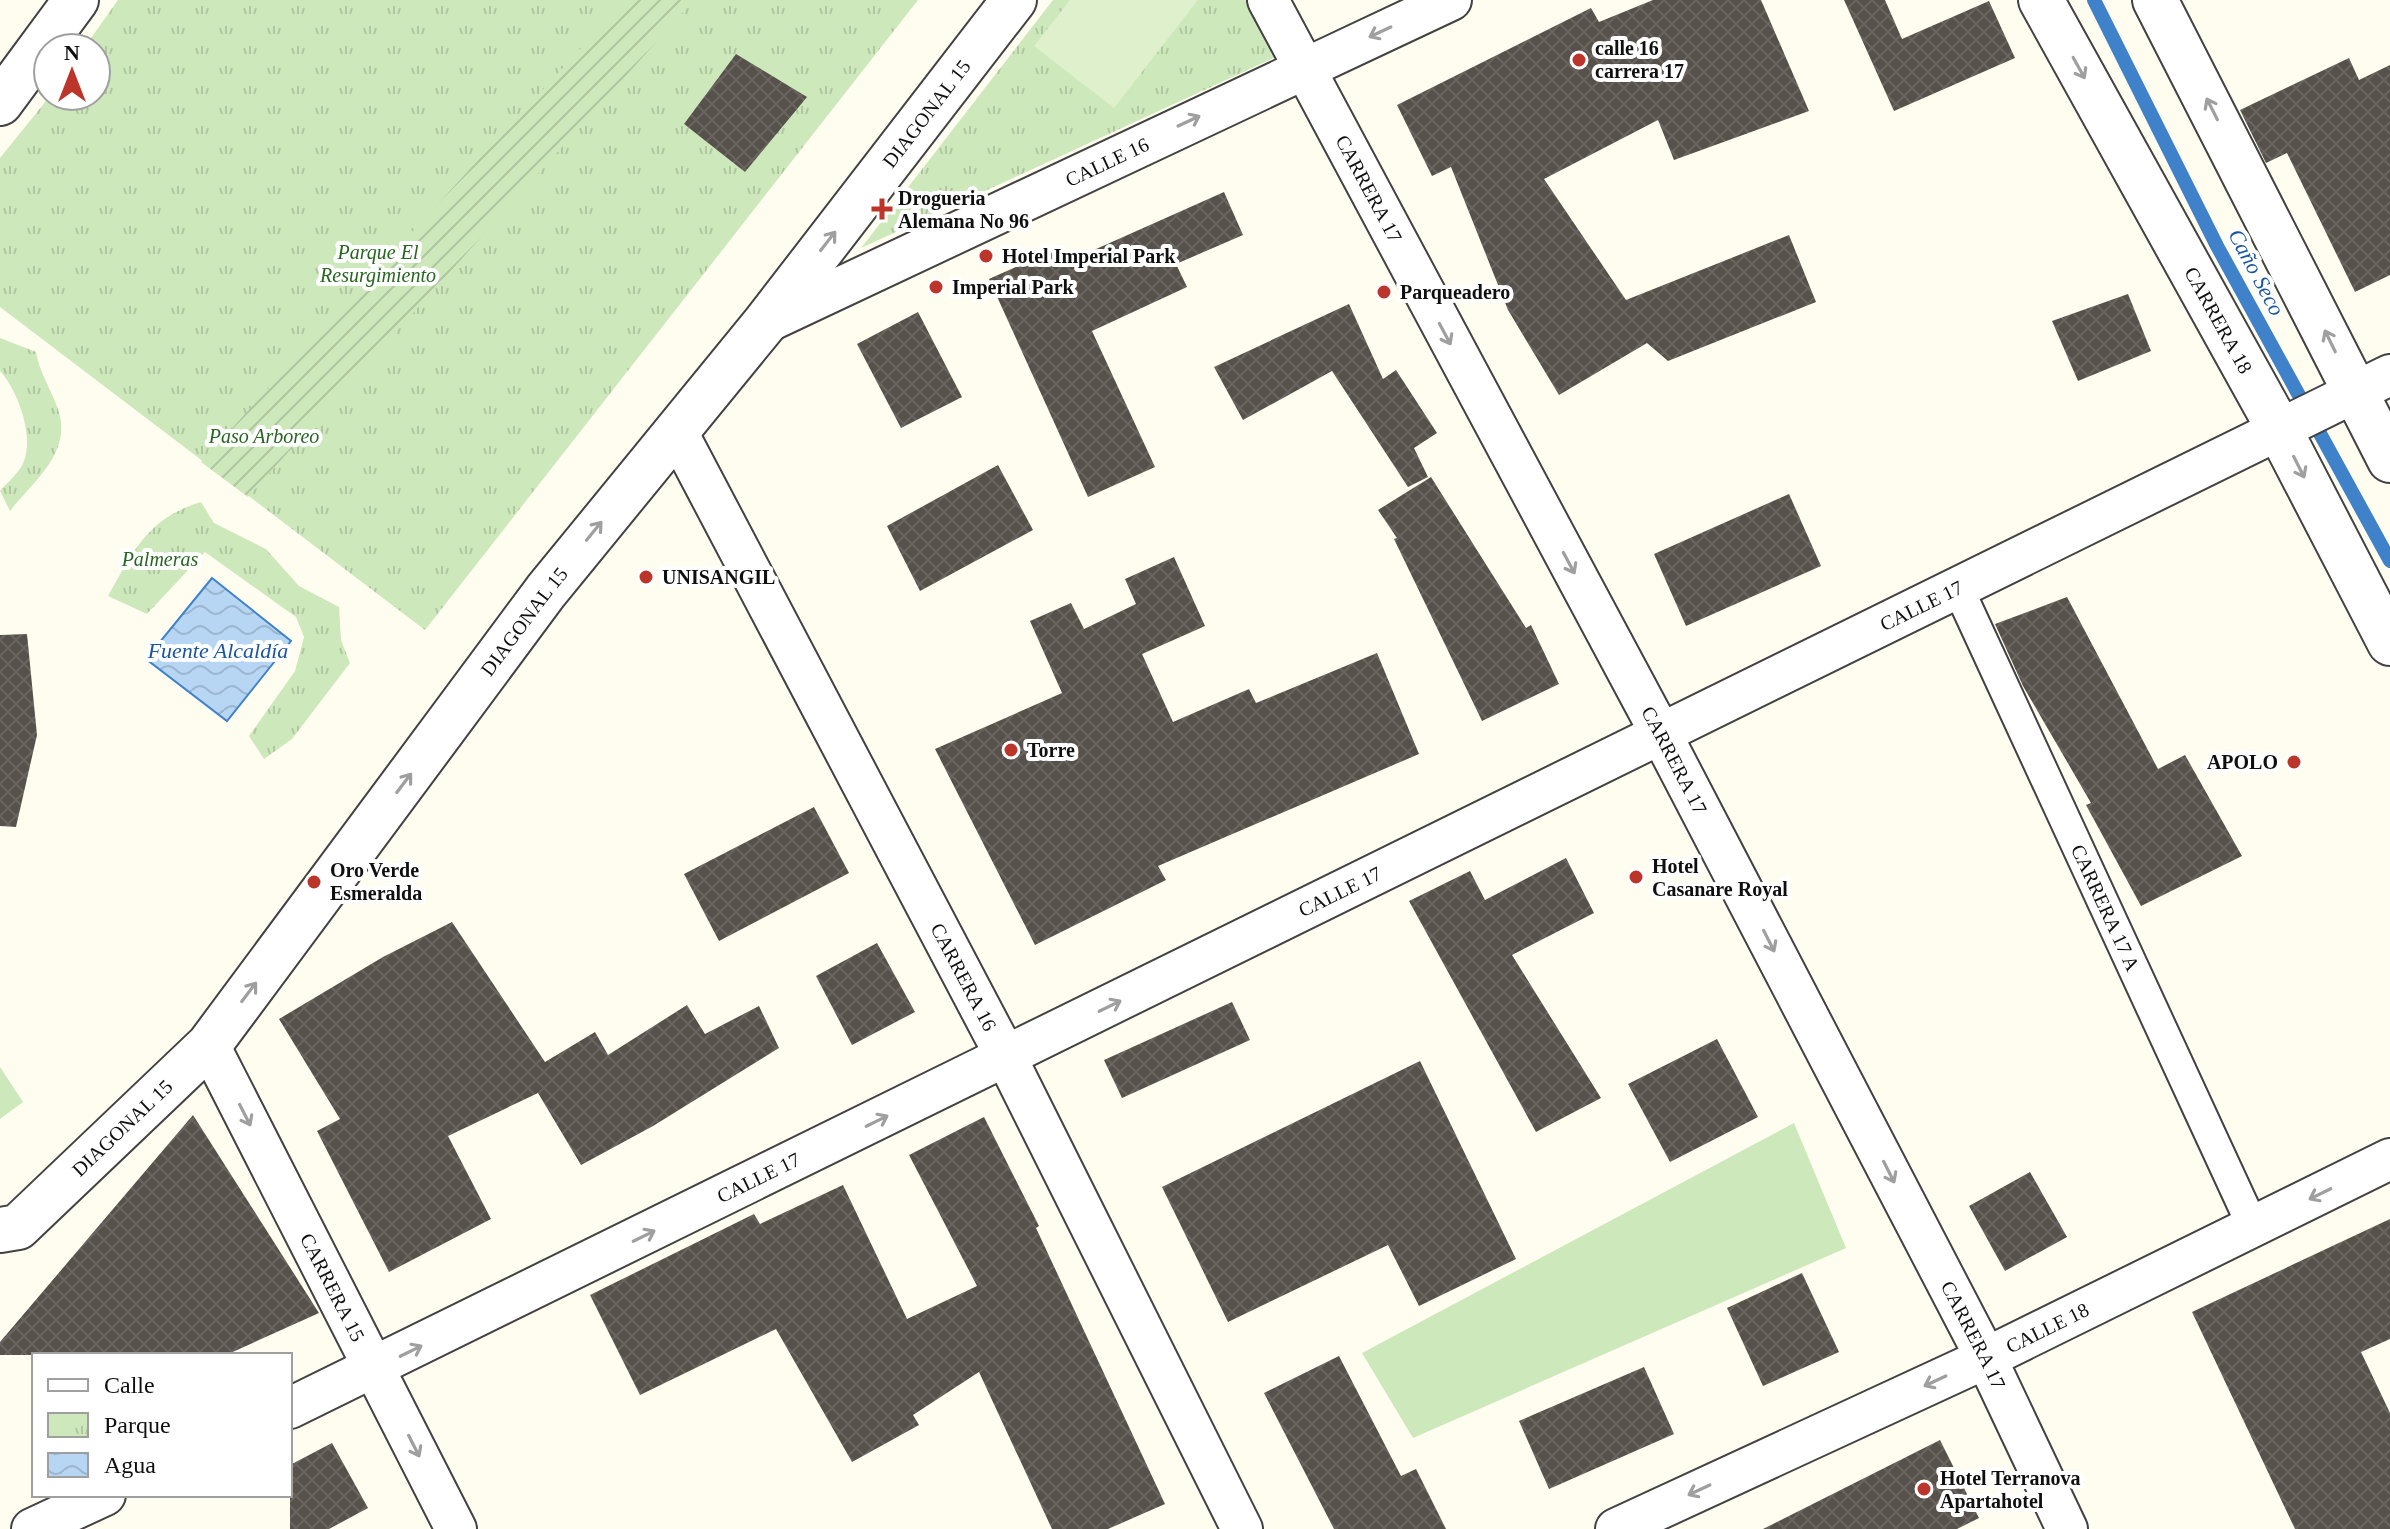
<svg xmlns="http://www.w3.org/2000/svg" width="2390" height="1529" viewBox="0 0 2390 1529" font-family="'Times New Roman',serif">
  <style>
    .grass { fill: #cde8bb }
    .park { fill: url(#park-tufts) }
    .garden { fill: url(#garden-furrows) }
    .pitch { fill: #dff0cc }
    .water { fill: url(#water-waves); stroke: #4082c9; stroke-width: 2 }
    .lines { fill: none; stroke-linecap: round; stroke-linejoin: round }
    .stream { stroke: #4082c9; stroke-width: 14 }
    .building { fill: url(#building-cross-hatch) }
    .pedestrian-casing { stroke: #424242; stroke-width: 34 }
    .minor-casing { stroke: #424242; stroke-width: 44 }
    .tertiary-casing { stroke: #424242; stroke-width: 48 }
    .pedestrian { stroke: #fff; stroke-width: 30 }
    .minor { stroke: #fff; stroke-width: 40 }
    .tertiary { stroke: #fff; stroke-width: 44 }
    .oneway { stroke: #9f9f9f }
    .poi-dot { fill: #bb352a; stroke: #fff; stroke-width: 3 }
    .labels { text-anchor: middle; stroke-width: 8; stroke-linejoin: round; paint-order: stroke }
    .poi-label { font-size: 20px; font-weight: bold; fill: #0f0f0f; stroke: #fff; text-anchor: start }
    .street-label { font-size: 20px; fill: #0f0f0f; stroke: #fff }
    .park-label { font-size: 20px; font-style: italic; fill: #266520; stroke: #fff }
    .water-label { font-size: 22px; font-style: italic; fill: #1b559d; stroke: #fff }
  </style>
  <defs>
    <pattern id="park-tufts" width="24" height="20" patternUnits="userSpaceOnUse" patternTransform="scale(2)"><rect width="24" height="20" fill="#cde8bb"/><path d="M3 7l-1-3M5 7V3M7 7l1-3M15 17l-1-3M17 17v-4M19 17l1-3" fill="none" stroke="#afc6a0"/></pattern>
    <pattern id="garden-furrows" width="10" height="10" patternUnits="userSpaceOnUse" patternTransform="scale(2)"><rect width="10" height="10" fill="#cde8bb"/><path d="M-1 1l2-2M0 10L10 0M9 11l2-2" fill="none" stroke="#afc6a0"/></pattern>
    <pattern id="water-waves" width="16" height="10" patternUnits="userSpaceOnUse" patternTransform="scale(2)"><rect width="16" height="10" fill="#b7d6f4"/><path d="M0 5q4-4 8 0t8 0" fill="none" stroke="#9cb6d0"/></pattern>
    <pattern id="building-cross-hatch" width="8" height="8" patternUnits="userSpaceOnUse" patternTransform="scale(2)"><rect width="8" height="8" fill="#57514b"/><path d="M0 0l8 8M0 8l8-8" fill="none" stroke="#6a6561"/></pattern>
  </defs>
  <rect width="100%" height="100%" fill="#fffdf0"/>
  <!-- grass -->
  <g class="grass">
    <polygon points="0,1067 23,1102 0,1119"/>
    <polygon points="1794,1123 1846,1248 1413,1438 1362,1353"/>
  </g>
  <!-- park -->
  <g class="park">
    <polygon points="118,0 918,0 425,630 0,307 0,158 50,96 96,96 96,48 84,48"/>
    <polygon points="1053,0 1250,0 1278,56 861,248"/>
    <path d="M0,338l36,14c4,25 23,49 25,70 4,37 -31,63 -51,89l-10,-20c7,-8 21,-20 24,-30 10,-26 -6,-70 -24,-90z"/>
    <path d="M201,502l13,21 52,26 33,37 40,21 2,33 9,23 -58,76 -28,20 -15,-23 46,-65 9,-34 -8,-20 -91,-65 -58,62 -39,-18c26,-46 40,-78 93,-94z"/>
  </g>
  <!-- garden -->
  <polygon class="garden" points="625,0 694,0 248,497 201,462"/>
  <!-- pitch -->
  <polygon class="pitch" points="1070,0 1198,0 1114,108 1034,46"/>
  <!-- water -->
  <polygon class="water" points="212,578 291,641 227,721 146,659"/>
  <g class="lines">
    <!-- stream -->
    <polyline class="stream" points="2094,0 2217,246 2390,561"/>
  </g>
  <!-- building -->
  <g class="building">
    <polygon points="1653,0 1761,0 1809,111 1674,160 1658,120 1544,179 1626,300 1789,235 1816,302 1668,361 1647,343 1559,395 1508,310 1451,167 1432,176 1397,105 1591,8 1599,22"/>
    <polygon points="1844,0 1885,0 1902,39 1989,1 2015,58 1894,111"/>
    <polygon points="736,54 807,97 745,172 684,124"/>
    <polygon points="2349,58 2359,80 2390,65 2390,275 2355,292 2287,153 2266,163 2240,110"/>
    <polygon points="1224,192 1243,235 1176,264 1187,287 1092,331 1155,467 1088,497 989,279 1051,251 1058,266"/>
    <polygon points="2128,294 2151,351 2078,381 2052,321"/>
    <polygon points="1349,304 1383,379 1396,370 1437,433 1414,448 1428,477 1408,487 1332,371 1243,420 1214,367"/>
    <polygon points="918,312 962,397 901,428 857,344"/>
    <polygon points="998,465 1033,530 920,591 887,526"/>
    <polygon points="1431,477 1526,628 1531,625 1559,684 1482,721 1394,539 1397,538 1378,510"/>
    <polygon points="1789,494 1821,566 1686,626 1654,554"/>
    <polygon points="1174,557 1205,626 1142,654 1173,722 1249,689 1256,703 1377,653 1419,754 1158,866 1166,880 1035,945 935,749 1062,693 1030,621 1071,603 1084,629 1136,604 1125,579"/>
    <polygon points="2067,597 2158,769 2185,755 2242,856 2141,906 2086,805 2091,803 2023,686 1995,624"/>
    <polygon points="27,634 37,735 16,827 0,826 0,635"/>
    <polygon points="814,807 849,873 719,941 684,874"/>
    <polygon points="1566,858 1594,913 1512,955 1601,1098 1536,1132 1409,901 1470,871 1485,900"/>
    <polygon points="452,922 545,1062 595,1032 608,1055 687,1005 705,1034 759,1006 779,1048 653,1126 581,1165 538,1093 448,1136 491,1219 389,1272 317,1131 340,1119 279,1019 383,957"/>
    <polygon points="877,943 915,1012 852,1045 816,976"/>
    <polygon points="1232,1002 1250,1040 1122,1098 1104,1060"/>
    <polygon points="1717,1039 1758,1117 1670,1162 1628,1084"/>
    <polygon points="1420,1061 1516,1259 1419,1306 1388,1245 1228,1322 1162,1187"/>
    <polygon points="193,1115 319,1313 226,1355 0,1355 0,1342"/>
    <polygon points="984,1117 1039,1226 1036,1228 1165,1504 1108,1529 1052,1529 979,1372 913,1415 919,1425 852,1462 776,1329 640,1395 590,1295 754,1214 760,1224 843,1185 907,1319 977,1286 909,1155"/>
    <polygon points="2030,1172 2067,1237 2005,1271 1969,1206"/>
    <polygon points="2390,1219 2390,1339 2361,1352 2390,1413 2390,1529 2295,1529 2192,1312"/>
    <polygon points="1802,1273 1839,1352 1763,1386 1727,1308"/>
    <polygon points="1339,1356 1401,1476 1416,1469 1446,1529 1334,1529 1264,1393"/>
    <polygon points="1644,1367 1674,1434 1549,1489 1519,1421"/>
    <polygon points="1940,1440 1979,1518 1957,1529 1763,1529"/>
    <polygon points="332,1443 368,1508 329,1529 290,1529 290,1465"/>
  </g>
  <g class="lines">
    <!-- pedestrian casing -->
    <g class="pedestrian-casing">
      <g id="pedestrian">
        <path id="s1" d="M1958,588l295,639"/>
      </g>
    </g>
    <!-- minor casing -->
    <g class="minor-casing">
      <g id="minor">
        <path id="s2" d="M1268,0l393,734 325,624 81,171"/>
        <path id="s3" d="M765,323l686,-323"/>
        <path id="s4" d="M676,430l330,627 236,472"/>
        <path id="s5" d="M209,1045l247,484"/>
        <path id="s6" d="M290,1408l2100,-1033"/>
        <polyline points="32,1529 105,1495"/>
        <path id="s7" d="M1616,1529l370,-171 404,-199"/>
      </g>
    </g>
    <!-- tertiary casing -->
    <g class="tertiary-casing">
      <g id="tertiary">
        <path id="s8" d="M2041,0l238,429 111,214"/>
        <polyline points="2155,0 2390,460"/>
        <polyline points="0,103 76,0"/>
        <path id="s9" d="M0,1230l18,-3 191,-182 337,-454 219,-268 249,-323"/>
      </g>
    </g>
    <!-- pedestrian -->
    <use href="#pedestrian" class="pedestrian"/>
    <!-- minor -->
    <use href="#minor" class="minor"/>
    <!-- tertiary -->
    <use href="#tertiary" class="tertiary"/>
  </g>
  <!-- one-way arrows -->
  <defs><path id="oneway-shaft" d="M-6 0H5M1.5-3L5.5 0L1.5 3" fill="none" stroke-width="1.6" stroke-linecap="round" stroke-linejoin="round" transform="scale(2)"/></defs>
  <g class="oneway">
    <use href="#oneway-shaft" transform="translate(1380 32) rotate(155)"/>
    <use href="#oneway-shaft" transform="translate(2079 68) rotate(61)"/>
    <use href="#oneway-shaft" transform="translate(2212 109) rotate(-117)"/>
    <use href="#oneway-shaft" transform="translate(1189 121) rotate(-25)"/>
    <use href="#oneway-shaft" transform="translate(828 241) rotate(-52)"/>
    <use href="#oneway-shaft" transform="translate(1445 334) rotate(62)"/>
    <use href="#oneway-shaft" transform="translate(2330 341) rotate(-116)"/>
    <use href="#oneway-shaft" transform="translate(2299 467) rotate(63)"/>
    <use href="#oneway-shaft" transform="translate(594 531) rotate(-51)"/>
    <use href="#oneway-shaft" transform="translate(1569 563) rotate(62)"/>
    <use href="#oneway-shaft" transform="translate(404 783) rotate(-53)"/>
    <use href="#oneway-shaft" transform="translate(1769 941) rotate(63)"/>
    <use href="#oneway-shaft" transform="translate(249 992) rotate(-53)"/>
    <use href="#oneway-shaft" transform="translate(1110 1006) rotate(-26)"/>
    <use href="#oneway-shaft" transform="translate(245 1115) rotate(63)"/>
    <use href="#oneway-shaft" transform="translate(877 1121) rotate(-26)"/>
    <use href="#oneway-shaft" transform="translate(1889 1172) rotate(63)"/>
    <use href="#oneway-shaft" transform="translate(2320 1194) rotate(154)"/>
    <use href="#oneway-shaft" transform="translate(644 1236) rotate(-26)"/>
    <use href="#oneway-shaft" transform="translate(411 1351) rotate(-26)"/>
    <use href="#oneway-shaft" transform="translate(1935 1381) rotate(155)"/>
    <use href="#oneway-shaft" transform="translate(414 1446) rotate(63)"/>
    <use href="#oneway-shaft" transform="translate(1699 1490) rotate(155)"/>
  </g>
  <!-- markers -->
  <g class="poi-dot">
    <circle cx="1579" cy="60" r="8"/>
    <path d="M878 197h8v8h8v8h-8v8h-8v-8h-8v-8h8z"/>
    <circle cx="986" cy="256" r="8"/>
    <circle cx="936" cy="287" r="8"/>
    <circle cx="1384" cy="292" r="8"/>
    <circle cx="646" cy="577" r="8"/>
    <circle cx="1011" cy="750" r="8"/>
    <circle cx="2294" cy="762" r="8"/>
    <circle cx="1636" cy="877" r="8"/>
    <circle cx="314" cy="882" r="8"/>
    <circle cx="1924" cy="1489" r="8"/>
  </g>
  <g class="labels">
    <!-- poi labels -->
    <g class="poi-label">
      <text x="1595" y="55">calle 16<tspan x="1595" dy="23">carrera 17</tspan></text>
      <text x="898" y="205">Drogueria<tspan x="898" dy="23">Alemana No 96</tspan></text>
      <text x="1002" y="263">Hotel Imperial Park</text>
      <text x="952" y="294">Imperial Park</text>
      <text x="1400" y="299">Parqueadero</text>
      <text x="662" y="584">UNISANGIL</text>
      <text x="1027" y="757">Torre</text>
      <text x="2278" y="769" text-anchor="end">APOLO</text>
      <text x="1652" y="873">Hotel<tspan x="1652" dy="23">Casanare Royal</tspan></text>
      <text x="330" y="877">Oro Verde<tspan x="330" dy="23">Esmeralda</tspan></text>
      <text x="1940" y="1485">Hotel Terranova<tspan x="1940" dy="23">Apartahotel</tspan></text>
    </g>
    <!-- street labels -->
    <g class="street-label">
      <text dy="7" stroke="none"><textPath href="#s9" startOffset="1458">DIAGONAL 15</textPath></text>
      <text dy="7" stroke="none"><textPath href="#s3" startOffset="378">CALLE 16</textPath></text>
      <text dy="7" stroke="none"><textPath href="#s2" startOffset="214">CARRERA 17</textPath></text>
      <text dy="7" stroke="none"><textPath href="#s8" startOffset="366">CARRERA 18</textPath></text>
      <text dy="7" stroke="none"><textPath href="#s6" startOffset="1818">CALLE 17</textPath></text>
      <text dy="7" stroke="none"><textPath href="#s9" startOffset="810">DIAGONAL 15</textPath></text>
      <text dy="7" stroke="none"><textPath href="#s2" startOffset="862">CARRERA 17</textPath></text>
      <text dy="7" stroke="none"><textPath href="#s6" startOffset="1170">CALLE 17</textPath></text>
      <text dy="7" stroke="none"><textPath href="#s1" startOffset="352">CARRERA 17 A</textPath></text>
      <text dy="7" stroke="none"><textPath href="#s4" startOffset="618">CARRERA 16</textPath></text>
      <text dy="7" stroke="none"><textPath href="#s9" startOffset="162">DIAGONAL 15</textPath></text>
      <text dy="7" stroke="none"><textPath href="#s6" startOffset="522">CALLE 17</textPath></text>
      <text dy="7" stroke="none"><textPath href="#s5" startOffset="272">CARRERA 15</textPath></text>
      <text dy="7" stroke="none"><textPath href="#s7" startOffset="476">CALLE 18</textPath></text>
      <text dy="7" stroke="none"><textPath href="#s2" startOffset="1510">CARRERA 17</textPath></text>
    </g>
    <!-- park labels -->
    <g class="park-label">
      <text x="378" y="259">Parque El<tspan x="378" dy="23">Resurgimiento</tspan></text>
      <text x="264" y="443">Paso Arboreo</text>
      <text x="160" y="566">Palmeras</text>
    </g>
    <!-- water labels -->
    <g class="water-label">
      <text transform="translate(2257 272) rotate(62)" y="8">Caño Seco</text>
      <text x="218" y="658">Fuente Alcaldía</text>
    </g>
  </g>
  <!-- legend -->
  <rect x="32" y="1353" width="260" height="144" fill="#ffffff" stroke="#9f9f9f" stroke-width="2"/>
  <rect x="48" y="1379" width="40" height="12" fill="#ffffff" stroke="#9f9f9f" stroke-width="2"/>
  <text x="104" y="1393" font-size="24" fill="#0f0f0f">Calle</text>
  <rect x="48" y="1413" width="40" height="24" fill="url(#park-tufts)" stroke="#9f9f9f" stroke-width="2"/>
  <text x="104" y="1433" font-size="24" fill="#0f0f0f">Parque</text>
  <rect x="48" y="1453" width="40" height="24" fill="url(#water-waves)" stroke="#9f9f9f" stroke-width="2"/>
  <text x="104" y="1473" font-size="24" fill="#0f0f0f">Agua</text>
  <!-- north arrow -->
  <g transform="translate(72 72)"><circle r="38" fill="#ffffff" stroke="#9f9f9f" stroke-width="2"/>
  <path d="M0-6L14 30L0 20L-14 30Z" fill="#bb352a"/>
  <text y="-12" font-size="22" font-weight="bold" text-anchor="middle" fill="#0f0f0f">N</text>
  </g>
</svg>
